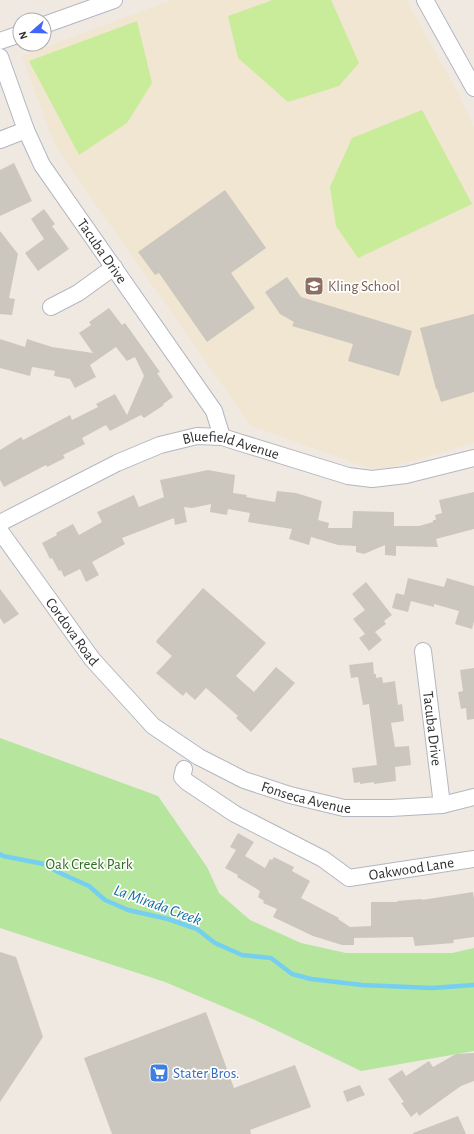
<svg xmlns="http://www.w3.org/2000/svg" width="474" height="1134" viewBox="0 0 474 1134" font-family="'Alegreya Sans',sans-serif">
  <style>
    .education { fill: #f0e6d1 }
    .green { fill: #b6e59e }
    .pitch { fill: #c9ec9a }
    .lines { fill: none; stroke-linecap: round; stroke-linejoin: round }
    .stream { stroke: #75cff0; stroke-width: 4.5 }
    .building { fill: #cbc7bf }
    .minor-casing { stroke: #b4b7c1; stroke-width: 18 }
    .minor { stroke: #fff; stroke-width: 16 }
    .labels { text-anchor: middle; stroke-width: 3.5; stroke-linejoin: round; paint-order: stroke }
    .street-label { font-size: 15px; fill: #2e2e2e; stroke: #fff }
    .education-label { font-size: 15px; fill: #785e54; stroke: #fff; text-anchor: start }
    .park-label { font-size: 15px; fill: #2c6e1b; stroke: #fff }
    .shop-label { font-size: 15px; fill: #366cbe; stroke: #fff; text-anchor: start }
    .water-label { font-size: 16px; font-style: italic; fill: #0d6fa3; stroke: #fff }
  </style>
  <rect width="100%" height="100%" fill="#efe9e1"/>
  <!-- education -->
  <polygon class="education" points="172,0 406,0 459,95 474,128 474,443 388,468 369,468 251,426 55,146 22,56"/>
  <!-- green -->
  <polygon class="green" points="0,738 158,796 207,867 219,893 250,920 301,943 346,953 452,953 474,948 474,1051 361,1071 255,1020 165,982 0,928"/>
  <!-- pitch -->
  <g class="pitch">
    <polygon points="273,0 331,0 359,63 339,86 288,102 238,58 228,16"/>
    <polygon points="137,21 152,83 127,123 79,155 29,61"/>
    <polygon points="422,110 472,204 358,258 336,226 330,187 352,138"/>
  </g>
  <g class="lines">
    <!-- stream -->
    <polyline class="stream" points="0,854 3,856 44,864 60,873 89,886 105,900 128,910 168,919 197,929 215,943 242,955 271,958 292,974 311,979 362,985 432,988 474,985"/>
  </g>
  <!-- building -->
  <g class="building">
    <polygon points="14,163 32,201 0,216 0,170"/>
    <polygon points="225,190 266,248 231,273 255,308 207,342 159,273 155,275 138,252"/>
    <polygon points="44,209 55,224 52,226 69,249 38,271 25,253 44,239 31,219"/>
    <polygon points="0,231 18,254 9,298 15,299 12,315 0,314"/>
    <polygon points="287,277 301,297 412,331 399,376 348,361 353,344 292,326 294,322 280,314 265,292"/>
    <polygon points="109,308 122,325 125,323 160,372 157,373 173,397 163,404 164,405 144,418 141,415 110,431 106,425 82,438 85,444 63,455 65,458 47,467 46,465 4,487 0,480 0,450 21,437 23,440 70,415 72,420 98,407 96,404 115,394 127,415 144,376 135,357 127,361 116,347 90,365 96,377 75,388 70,379 54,376 55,371 32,367 30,376 0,368 0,339 25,347 27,339 52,347 93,353 79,333 91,325 89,322"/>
    <polygon points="474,314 474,392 441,402 437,389 436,389 420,328"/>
    <polygon points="208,470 235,475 233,493 247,495 246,497 275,502 277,491 296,493 322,501 318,520 329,523 328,528 352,528 353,511 394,512 394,526 419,526 433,522 433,520 436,520 435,515 442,513 439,500 474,492 474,529 436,539 438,547 396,546 396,556 385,555 385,545 364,554 356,552 356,546 338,545 311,537 309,545 289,539 292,529 248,522 250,513 228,509 227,515 210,512 211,504 192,508 184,507 187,522 175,525 174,518 122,538 125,544 92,562 99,575 86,582 80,569 64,577 61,570 59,571 52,558 50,559 42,543 57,535 56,533 73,524 79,535 102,522 97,512 134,495 139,507 164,497 160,480"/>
    <polygon points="408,578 444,587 447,578 474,586 474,621 472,629 455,624 459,611 434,604 434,607 411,601 408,612 392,608 396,593 404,595"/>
    <polygon points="366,582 392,615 384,621 386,624 375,632 382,640 369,651 359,638 365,634 353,619 365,610 352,594"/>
    <polygon points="203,588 266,643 236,676 254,692 276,667 295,683 251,732 236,718 238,716 206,688 195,700 186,692 183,696 156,673 172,656 156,642 157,640"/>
    <polygon points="0,589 19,614 4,624 0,618"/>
    <polygon points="373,662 374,674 376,674 376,678 382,677 383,683 395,681 398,705 402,704 404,721 391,723 395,747 409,746 411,765 395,767 396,781 374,784 374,782 360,784 360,782 354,783 352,768 377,765 369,704 363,705 358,677 351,678 349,665"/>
    <polygon points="474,668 474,719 467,720 466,708 461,709 458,692 463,691 460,670"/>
    <polygon points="238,833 254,842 245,856 265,868 270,859 272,860 274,857 294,867 292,871 310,881 301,898 339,918 338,919 350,927 371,926 371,902 397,902 397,901 422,899 422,900 473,892 474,899 474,937 453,940 454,943 415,946 413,937 354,938 354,945 342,945 313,936 273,917 277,909 263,903 264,901 258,897 260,891 237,877 238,875 225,868 236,850 230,847"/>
    <polygon points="0,952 16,957 43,1037 0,1102"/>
    <polygon points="206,1012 234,1088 295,1065 311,1107 250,1130 251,1134 112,1134 84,1058"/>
    <polygon points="474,1053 474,1081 461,1086 419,1116 417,1112 411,1117 401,1103 404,1102 388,1079 402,1070 406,1076 429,1061 433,1067 456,1054"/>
    <polygon points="360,1085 365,1095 347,1102 343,1091"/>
    <polygon points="458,1116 466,1134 413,1134 413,1133"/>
  </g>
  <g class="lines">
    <!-- minor casing -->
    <g class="minor-casing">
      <g id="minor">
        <polyline points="425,0 474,88"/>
        <polyline points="44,25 114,0"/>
        <polyline points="0,41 20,34"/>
        <path id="s1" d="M0,57l26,73 16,35 172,246 8,26"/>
        <polyline points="0,140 26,130"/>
        <polyline points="51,307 78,293 114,267"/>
        <path id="s2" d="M0,523l117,-60 43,-18 37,-9 25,1 126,39 24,3 34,-4 68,-17"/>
        <path id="s3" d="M0,531l92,128 61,67 46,31 45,23 46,15 54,13h47l51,-3 32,-8"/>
        <path id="s4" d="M423,651l19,154"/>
        <path id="s5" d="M184,769l-2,8 5,5 48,32 88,45 26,19 125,-19"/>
      </g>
    </g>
    <!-- minor -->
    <use href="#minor" class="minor"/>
  </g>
  <!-- icons -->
  <defs>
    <g id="school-square" transform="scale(1)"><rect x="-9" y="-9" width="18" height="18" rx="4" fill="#8d6e63" stroke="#fff"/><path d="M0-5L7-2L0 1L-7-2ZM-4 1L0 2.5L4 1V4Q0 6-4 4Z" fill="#fff"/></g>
    <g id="supermarket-square" transform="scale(1)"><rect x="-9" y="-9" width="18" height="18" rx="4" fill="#3f7fe0" stroke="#fff"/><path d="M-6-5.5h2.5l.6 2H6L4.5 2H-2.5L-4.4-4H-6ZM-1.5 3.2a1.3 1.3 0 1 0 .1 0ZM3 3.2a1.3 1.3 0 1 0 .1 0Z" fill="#fff"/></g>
  </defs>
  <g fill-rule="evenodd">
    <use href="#school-square" x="314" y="286"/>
    <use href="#supermarket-square" x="159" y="1073"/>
  </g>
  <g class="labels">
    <!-- street labels -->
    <g class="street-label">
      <text dy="5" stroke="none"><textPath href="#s1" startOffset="221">Tacuba Drive</textPath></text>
      <text dy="5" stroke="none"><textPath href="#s2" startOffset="251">Bluefield Avenue</textPath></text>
      <text dy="5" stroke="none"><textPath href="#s3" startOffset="124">Cordova Road</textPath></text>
      <text dy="5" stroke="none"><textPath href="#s4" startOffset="78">Tacuba Drive</textPath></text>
      <text dy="5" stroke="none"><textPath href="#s3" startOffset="419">Fonseca Avenue</textPath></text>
      <text dy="5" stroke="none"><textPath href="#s5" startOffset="267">Oakwood Lane</textPath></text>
    </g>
    <!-- education labels -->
    <g class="education-label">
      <text x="328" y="291">Kling School</text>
    </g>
    <!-- park labels -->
    <g class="park-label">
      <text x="89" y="869">Oak Creek Park</text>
    </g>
    <!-- shop labels -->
    <g class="shop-label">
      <text x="173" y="1078">Stater Bros.</text>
    </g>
    <!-- water labels -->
    <g class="water-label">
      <text transform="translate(158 904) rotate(20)" y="6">La Mirada Creek</text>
    </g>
  </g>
  <!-- north arrow -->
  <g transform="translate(32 32) rotate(250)"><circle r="19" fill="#ffffff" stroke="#ababab"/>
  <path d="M0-3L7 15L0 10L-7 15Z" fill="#4264fb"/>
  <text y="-6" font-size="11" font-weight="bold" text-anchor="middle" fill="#2e2e2e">N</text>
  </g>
</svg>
